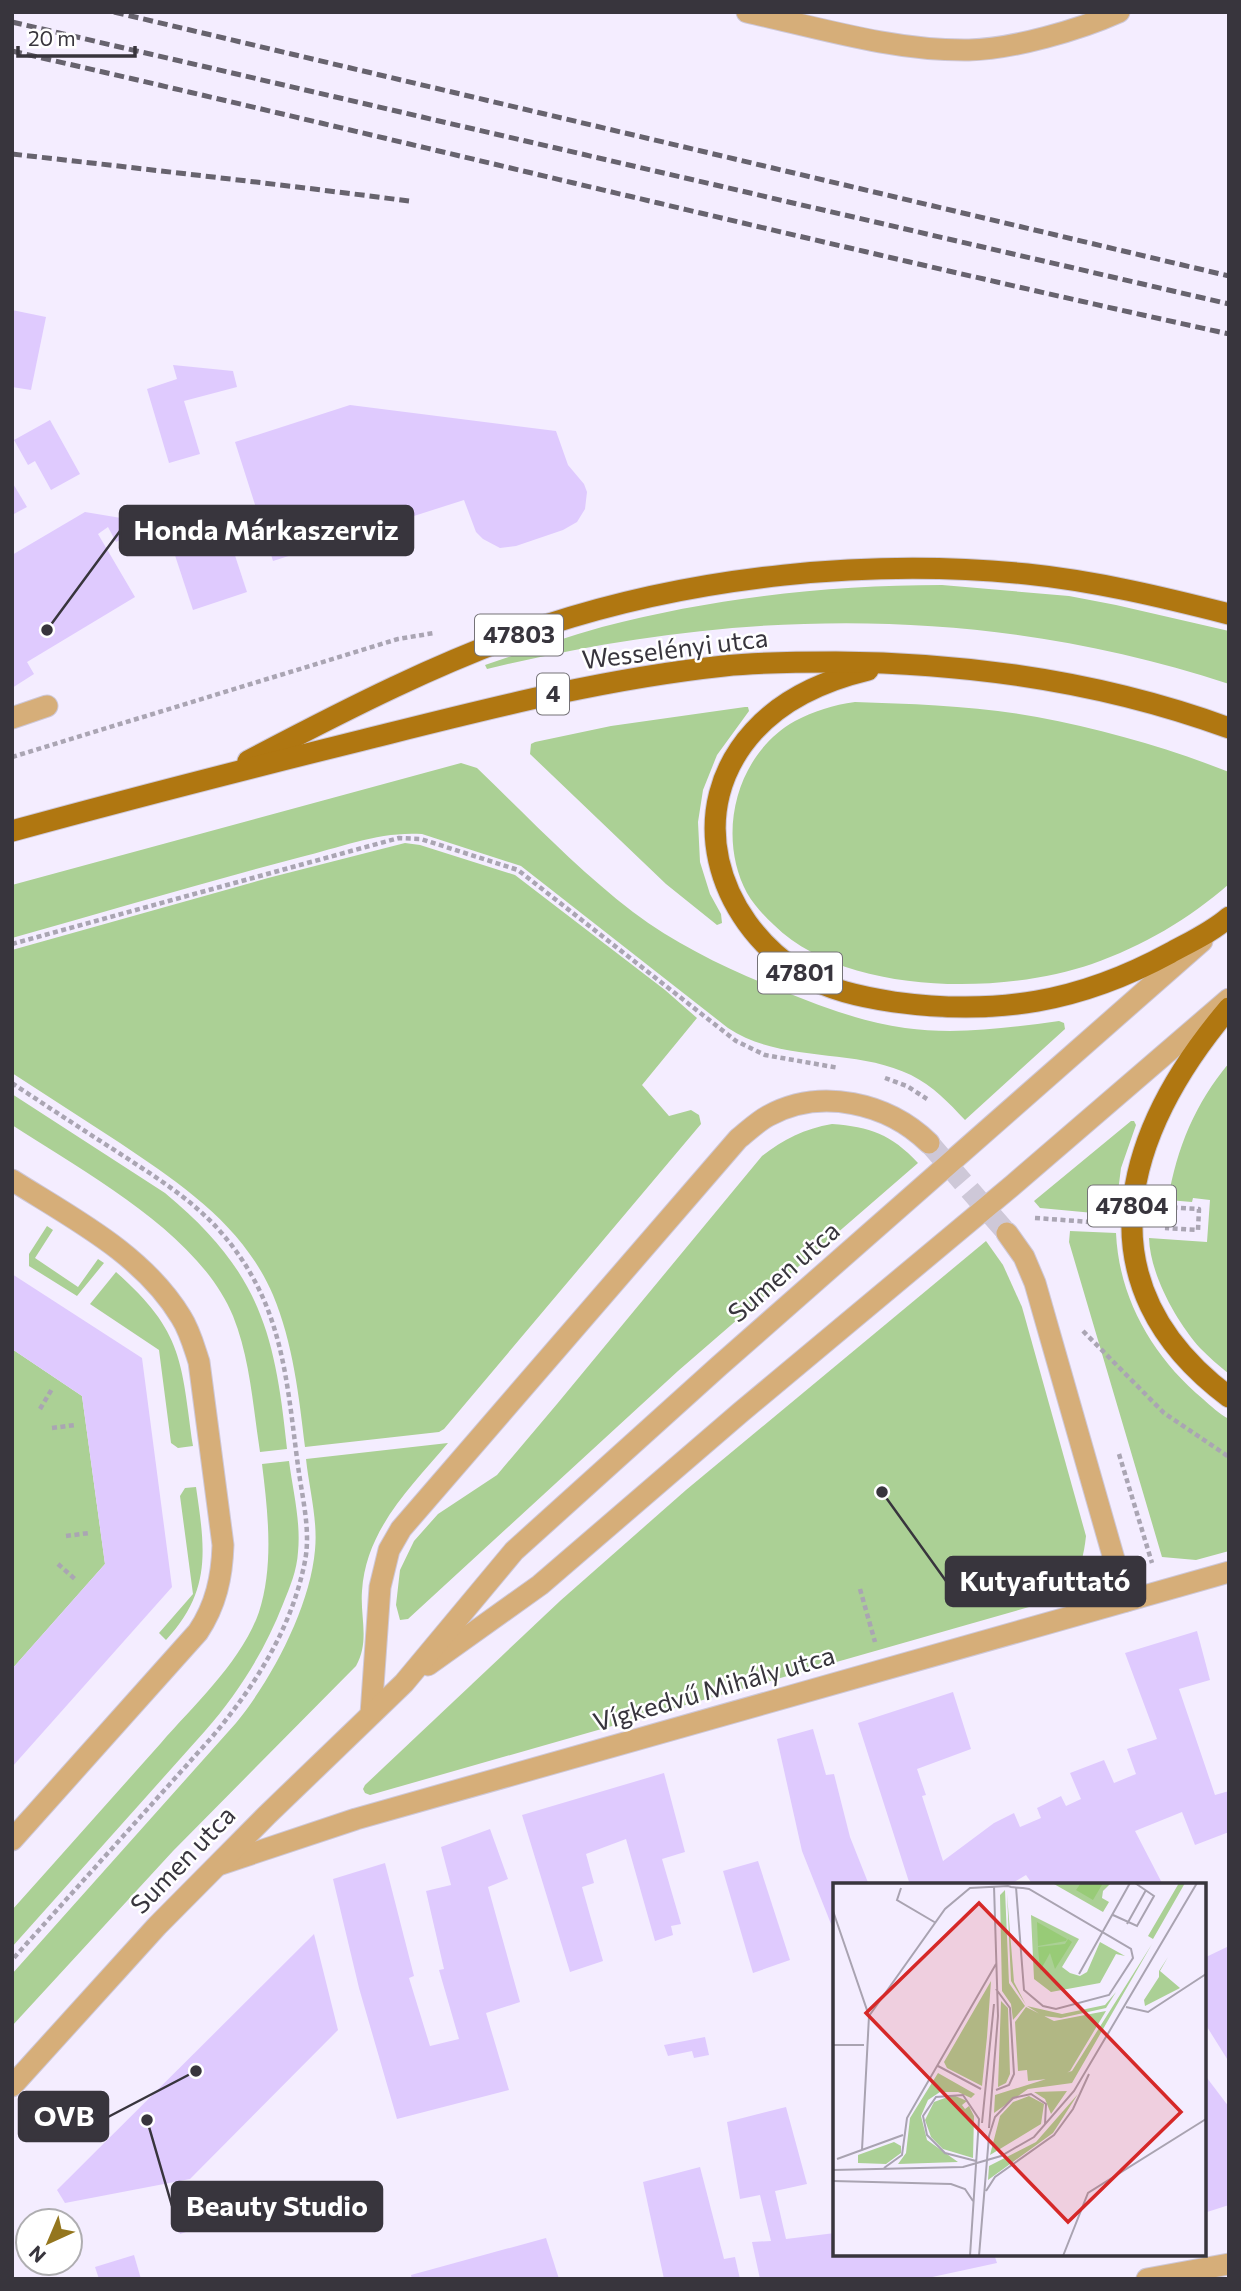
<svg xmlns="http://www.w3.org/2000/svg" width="1241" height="2291" viewBox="0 0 1241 2291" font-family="Commissioner,sans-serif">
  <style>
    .green { fill: #abd095 }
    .building { fill: #dfcafe }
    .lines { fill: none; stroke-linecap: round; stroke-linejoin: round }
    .minor-tunnel { stroke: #cec8d8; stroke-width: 21; stroke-dasharray: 21 10; stroke-linecap: butt }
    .minor-casing { stroke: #cec8d8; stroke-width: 23 }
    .major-casing { stroke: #cec8d8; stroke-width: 23 }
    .path { stroke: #aaa5b3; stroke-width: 4.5; stroke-dasharray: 5 3.5; stroke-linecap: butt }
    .minor { stroke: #d6ae79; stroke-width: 21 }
    .major { stroke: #b07711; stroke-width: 21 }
    .rail { stroke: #67636e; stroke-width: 5; stroke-dasharray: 10 5; stroke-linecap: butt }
    .labels { text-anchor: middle; stroke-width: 5; stroke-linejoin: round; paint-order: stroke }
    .shield { fill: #fff; stroke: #747277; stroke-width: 2 }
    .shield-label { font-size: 24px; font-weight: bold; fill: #38353d }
    .street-label { font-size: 26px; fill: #38353d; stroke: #fff }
    .inset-road { fill: none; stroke: #a9a3b1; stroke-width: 2 }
    .view { fill: #d62828; fill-opacity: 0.15; stroke: #d62828; stroke-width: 3.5 }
    .inset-edge { fill: none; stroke: #38353d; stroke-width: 3.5 }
    .leader { fill: none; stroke: #38353d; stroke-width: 2.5 }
    .callout-dot { fill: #38353d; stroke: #fff; stroke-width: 2.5 }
    .callout { fill: #38353d; stroke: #38353d; stroke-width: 2.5 }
    .callout-label { font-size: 28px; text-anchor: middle; font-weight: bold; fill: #fff }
  </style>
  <rect width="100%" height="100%" fill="#f4edff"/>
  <!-- green -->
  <g class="green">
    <path d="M942,585l127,11 47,9 113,26v53c-248,-81 -491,-76 -742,-15l-2,-4c39,-13 77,-27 117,-38 111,-29 226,-42 340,-42z"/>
    <path d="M855,702c60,2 123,4 182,15 65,12 131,31 192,55v112c-40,35 -86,62 -137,80 -90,31 -246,32 -318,-39 -10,-9 -20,-20 -27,-32 -31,-58 -11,-139 48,-172 19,-10 38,-16 60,-19z"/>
    <polygon points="745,707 748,707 749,711 717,755 703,790 698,822 700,862 710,894 721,914 722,923 717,925 666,884 530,754 531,744 535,742 611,726"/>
    <path d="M461,763l16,5c51,49 100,101 156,144 44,33 94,57 145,77 42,17 83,33 127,39 51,7 103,0 154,-7l5,2 1,6 -100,91c-16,-17 -32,-34 -54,-45 -57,-28 -129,-11 -183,-47l-207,-162 -99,-32c-41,-3 -81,13 -121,23 -97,25 -193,54 -289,81v-53z"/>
    <path d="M405,843l15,2 95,30 150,115 32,28 -55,67 27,31 22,-6 8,5 2,9 -257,305 -5,3 -134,15c-6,-51 -12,-104 -32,-152 -30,-70 -92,-111 -153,-152 -36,-23 -72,-47 -108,-70v-123l256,-72z"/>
    <path d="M1229,1063v311c-10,-8 -20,-17 -29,-26 -24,-27 -50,-74 -51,-110l58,4 3,-42 -17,-2 -1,4 -24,-2c9,-53 27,-96 61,-137z"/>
    <path d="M12,1094l153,99c94,78 110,138 122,256l-27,3c-7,-45 -10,-94 -27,-136 -34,-83 -149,-144 -221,-191z"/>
    <polygon points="1131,1121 1134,1121 1136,1125 1121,1168 1115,1215 1040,1208 1034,1201"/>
    <path d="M832,1124c38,3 59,10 86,39l-240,208 -270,248 -8,1 -4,-15 4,-35 14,-29 24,-27 59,-39 60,-71 205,-248c22,-17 42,-27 70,-32z"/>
    <polygon points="47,1226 53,1230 35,1258 78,1287 98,1259 104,1263 77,1296 29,1266 29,1254"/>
    <path d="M1070,1231l46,2c3,66 37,124 87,166 8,7 16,15 26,20v132l-33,9 -34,-3 -93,-315z"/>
    <path d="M986,1241l17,24 19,42 64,229c-4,37 -14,54 -50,69l-666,190 -5,-2 -2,-4 2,-4 195,-184 126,-111z"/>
    <path d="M116,1272c68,60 65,90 77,174l-15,2 -7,-5 -12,-93 -69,-46z"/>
    <polygon points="12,1349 82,1396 105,1564 12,1669"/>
    <path d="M448,1443c-37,44 -82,86 -86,148 -2,26 8,50 -6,75l-183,185 -161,175v-52l224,-251c36,-44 74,-116 79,-173 3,-30 -6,-62 -9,-91z"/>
    <path d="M289,1461c4,30 12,61 9,91 -1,18 -8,35 -15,52 -19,48 -44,88 -78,127l-193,216v-37c50,-56 99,-111 149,-167 33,-38 81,-82 98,-131 15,-47 9,-99 3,-148z"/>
    <path d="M196,1487c9,62 16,103 -30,153l-7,-7 34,-39 -13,-98 5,-8z"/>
  </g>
  <!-- building -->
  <g class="building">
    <polygon points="12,310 46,317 31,390 12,387"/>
    <polygon points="173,365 233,371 237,387 184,401 200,454 169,463 147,389 177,379"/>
    <polygon points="350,405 556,431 568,465 584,484 587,492 585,509 577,522 563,530 516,546 500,548 483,539 476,532 464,500 273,561 235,442"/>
    <polygon points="50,420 80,474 51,490 35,461 28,465 14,440"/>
    <polygon points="12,482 27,507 12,515"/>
    <polygon points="219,507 247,592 193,610 165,525"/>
    <polygon points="85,512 127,519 134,533 116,542 108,527 98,534 135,597 27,662 34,674 12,688 12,555"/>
    <polygon points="12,1274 142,1358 172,1587 12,1767 12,1669 105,1564 82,1396 12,1349"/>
    <polygon points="1197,1631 1210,1680 1179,1689 1215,1795 1229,1791 1229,1832 1195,1845 1182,1812 1135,1831 1163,1885 1033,1885 1026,1875 1009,1885 910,1885 858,1723 953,1692 971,1749 917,1769 926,1795 922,1796 943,1861 994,1823 1014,1813 1020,1827 1041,1818 1037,1808 1061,1796 1066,1806 1081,1799 1070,1773 1104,1760 1114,1783 1136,1774 1127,1749 1157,1739 1125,1653"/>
    <polygon points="813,1729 826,1775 834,1774 850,1837 869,1885 835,1885 835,1934 802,1851 777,1739"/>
    <polygon points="664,1773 685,1852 662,1859 681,1924 671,1926 673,1935 655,1941 626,1839 586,1854 594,1883 582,1887 603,1961 570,1972 522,1815"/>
    <polygon points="490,1829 508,1879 488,1887 520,2002 486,2013 509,2090 397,2119 359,1988 333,1879 385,1863 414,1976 409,1978 430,2046 459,2039 439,1970 444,1969 426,1891 451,1885 441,1847"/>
    <polygon points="758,1861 790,1960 753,1973 723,1871"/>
    <polygon points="314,1934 338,2030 190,2179 65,2203 57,2190"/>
    <polygon points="1229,1946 1229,2062 1204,2022 1204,1958"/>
    <polygon points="705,2037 709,2055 694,2058 692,2051 668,2056 664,2045"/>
    <polygon points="1204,2074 1229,2107 1229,2205 1204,2213"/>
    <polygon points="786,2107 807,2184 775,2191 786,2239 835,2233 835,2254 994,2254 997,2263 923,2279 760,2279 752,2242 771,2241 760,2195 740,2199 727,2122"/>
    <polygon points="700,2167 724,2259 735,2257 740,2279 664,2279 643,2182"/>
    <polygon points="190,2207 195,2229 180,2234 174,2212"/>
    <polygon points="546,2238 559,2279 412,2279 411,2275"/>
    <polygon points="134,2255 141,2279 99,2279 95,2267"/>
  </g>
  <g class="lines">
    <!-- minor-tunnel -->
    <polyline class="minor-tunnel" points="929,1143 1007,1233"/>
    <!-- minor casing -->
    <g class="minor-casing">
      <g id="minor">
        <path d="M747,12c72,16 147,39 222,38 44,-1 110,-20 150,-38"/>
        <polyline points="12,718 47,706"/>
        <path d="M12,1180c60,38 131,74 169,137 9,14 13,30 18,45l24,183c-1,32 -7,60 -25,87l-186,208"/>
        <polyline points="1007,1233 1024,1257 1035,1283 1126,1601"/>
        <polyline points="428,1665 540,1585 741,1412 1013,1185 1229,999"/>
        <path d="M371,1714l9,-127 9,-37 12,-21 337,-390c10,-8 19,-17 30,-23 53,-29 120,-13 161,27"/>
        <polyline points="221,1864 356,1819 1229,1572"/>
        <polyline points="12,2086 157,1926 267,1815 404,1683 514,1551 719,1366 1202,941"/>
        <polyline points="1147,2279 1229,2264"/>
      </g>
    </g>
    <!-- major casing -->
    <g class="major-casing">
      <g id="major">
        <path d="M868,670c-42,10 -84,28 -114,61 -71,78 -38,187 45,241 28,18 63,25 95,30 103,14 186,0 276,-49 20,-11 42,-21 59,-36"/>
        <path d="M248,761c97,-51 194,-101 298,-136 150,-49 324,-67 481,-51 68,7 135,23 202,40"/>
        <path d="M12,831c117,-32 234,-62 351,-91 120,-30 238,-61 361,-74 37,-4 75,-4 112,-4 134,1 267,20 393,66"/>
        <path d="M1229,1008c-106,125 -151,276 0,389"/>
      </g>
    </g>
    <!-- path -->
    <g class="path">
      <polyline points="12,757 398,639 434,633"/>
      <polyline points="12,944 351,851 399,838 421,839 518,870 736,1041 765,1055 839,1068"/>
      <polyline points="885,1078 907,1086 927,1099"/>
      <path d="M12,1083c36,24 71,47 107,70 35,23 71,45 100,77 64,72 67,146 79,236 4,31 13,64 7,95 -13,67 -50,125 -93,176l-200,223"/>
      <polyline points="1164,1207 1199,1209 1198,1230 1165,1228"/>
      <polyline points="1035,1218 1104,1223"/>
      <polyline points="1083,1331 1164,1413 1229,1457"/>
      <polyline points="40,1409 52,1389"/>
      <polyline points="52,1428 75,1425"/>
      <polyline points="1119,1454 1152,1563"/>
      <polyline points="66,1536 89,1533"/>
      <polyline points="58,1564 76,1580"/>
      <polyline points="860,1589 875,1642"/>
    </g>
    <!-- minor -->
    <use href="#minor" class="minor"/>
    <!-- major -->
    <use href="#major" class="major"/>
    <!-- rail -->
    <g class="rail">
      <polyline points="114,12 1229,276"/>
      <polyline points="12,22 1229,304"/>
      <path d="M12,51c406,93 810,194 1217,283"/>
      <path d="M12,154c133,15 265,30 397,47"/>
    </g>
  </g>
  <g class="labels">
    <!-- shield labels -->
    <g class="shield">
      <rect x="475" y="614.5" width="88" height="41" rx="5"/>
      <rect x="537" y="673.5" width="32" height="41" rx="5"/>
      <rect x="758" y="952.5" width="84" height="41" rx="5"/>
      <rect x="1088" y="1185.5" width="88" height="41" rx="5"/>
    </g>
    <g class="shield-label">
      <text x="519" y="643">47803</text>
      <text x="553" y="702">4</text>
      <text x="800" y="981">47801</text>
      <text x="1132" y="1214">47804</text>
    </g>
    <!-- street labels -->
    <g class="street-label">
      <text transform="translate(675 649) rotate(-7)" y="9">Wesselényi utca</text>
      <text transform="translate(784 1272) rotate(-41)" y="9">Sumen utca</text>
      <text transform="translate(714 1689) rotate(-16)" y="9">Vígkedvű Mihály utca</text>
      <text transform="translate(183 1860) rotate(-46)" y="9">Sumen utca</text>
    </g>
  </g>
  <!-- overview -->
  <g transform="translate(833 1883)">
    <rect width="373" height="373" fill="#f4edff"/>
    <path d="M278,0l-8,8 -1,7 7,4 -6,10 -49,-28zM346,0h6l-32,56 -5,-3zM172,7l4,93 16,23 -12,14 -2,-16 -9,-13 -2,-96zM174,11l7,88 12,23 -15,-24zM198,32l48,24 -17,28 8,6 10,3 7,-4 13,-30 25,14 -9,-2 -16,29 -49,9 -17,-13zM319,61l-80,139 -44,6 -34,24 1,-18 77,-24zM335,74l-8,14 20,17 -35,18 -1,-6 15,-23v-6zM158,98l-4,56 -5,49 -35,-18 -3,-6zM283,109l-10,16 -45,10 -18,-2 -16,-10 35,8 43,-9zM168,118l7,7 2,66 -4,9 -8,4zM193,124l28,14 52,-10 -36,60 -13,7 -29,3 -1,-11 -9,1 -3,-49zM105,190l37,21 -4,4 -13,-6h-18l-12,8 -7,16 6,24 31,22 -60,2 8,-11 4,-35zM234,208l-16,23 -6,-15 -11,-7zM245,211l-25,39 -65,47 1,-14 47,-24zM120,212l14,6 -5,4 3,4 4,-3 5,10 -1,42 -30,-9 -12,-12 -6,-17 9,-18zM196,213l15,8 -3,20 -51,31 10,-39 13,-14zM61,259l7,4v7l-15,11 -28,-1v-8z" fill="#abd095"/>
    <path d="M248,0h22l-10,17 -17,-10zM204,39l30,17 -1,2 -28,5zM235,56l4,3 -17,27 -5,-16 -10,18 -2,-24 27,-3z" fill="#98cb77"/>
    <path class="inset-road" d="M68,5l-4,12 39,23M0,28l36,105 -7,134M280,32l24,11 17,-30 -19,-13M294,41l19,-34M246,91l51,-91M293,124l22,5 58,-38M36,133l76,-107 25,-21 38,-2 3,1 11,1h1l6,1 102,60 2,9 -24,37 -53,14 -13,-3 -19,-16 -8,-103M0,162h31M105,183l43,23M163,207l13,-5 5,-11 -4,-66 -14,-19M149,240l12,-119M156,245l9,-112 -4,-130M4,276l66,-24M51,285l18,-13 5,-37 89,-154M0,287l130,-3 38,-11 33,-19 40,-46 123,-208M0,298l118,3 14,5 8,12M153,308l9,-14 59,-42 19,-26 16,-35M137,373l9,-137 -16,-24 -27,2 -13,19 4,19 18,18 31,8M146,373l10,-120 6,-19 18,-19 18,-4 15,10 -1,20M230,373l25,-63 118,-74"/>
    <path class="view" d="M146,20l202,209 -113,110 -202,-209z"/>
    <rect width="373" height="373" class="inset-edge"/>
  </g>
  <!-- callouts -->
  <path class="leader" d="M47 630L120 531M882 1492L946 1581M196 2071L108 2117M147 2120L172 2206"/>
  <g class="callout-dot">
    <circle cx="47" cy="630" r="7"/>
    <circle cx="882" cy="1492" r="7"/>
    <circle cx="196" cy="2071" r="7"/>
    <circle cx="147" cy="2120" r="7"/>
  </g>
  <g class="callout">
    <rect x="120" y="506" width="293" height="49" rx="7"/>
    <rect x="946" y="1557" width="199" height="49" rx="7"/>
    <rect x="19" y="2092" width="89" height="49" rx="7"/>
    <rect x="172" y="2182" width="210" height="49" rx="7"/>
  </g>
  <g class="callout-label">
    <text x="266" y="540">Honda Márkaszerviz</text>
    <text x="1045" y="1591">Kutyafuttató</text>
    <text x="64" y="2126">OVB</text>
    <text x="277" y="2216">Beauty Studio</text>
  </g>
  <!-- border -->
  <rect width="1241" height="2291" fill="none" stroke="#38353d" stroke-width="28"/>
  <!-- north arrow -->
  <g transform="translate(49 2242) rotate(224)"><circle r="33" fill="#ffffff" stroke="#afaeb1" stroke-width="2"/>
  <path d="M0-5L12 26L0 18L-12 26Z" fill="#94761e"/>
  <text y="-10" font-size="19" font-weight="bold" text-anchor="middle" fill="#38353d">N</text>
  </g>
  <!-- scale -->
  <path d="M18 46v10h117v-10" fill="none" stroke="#38353d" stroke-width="3.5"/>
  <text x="28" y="46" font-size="21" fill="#38353d" stroke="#ffffff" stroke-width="5" paint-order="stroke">20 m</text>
</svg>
